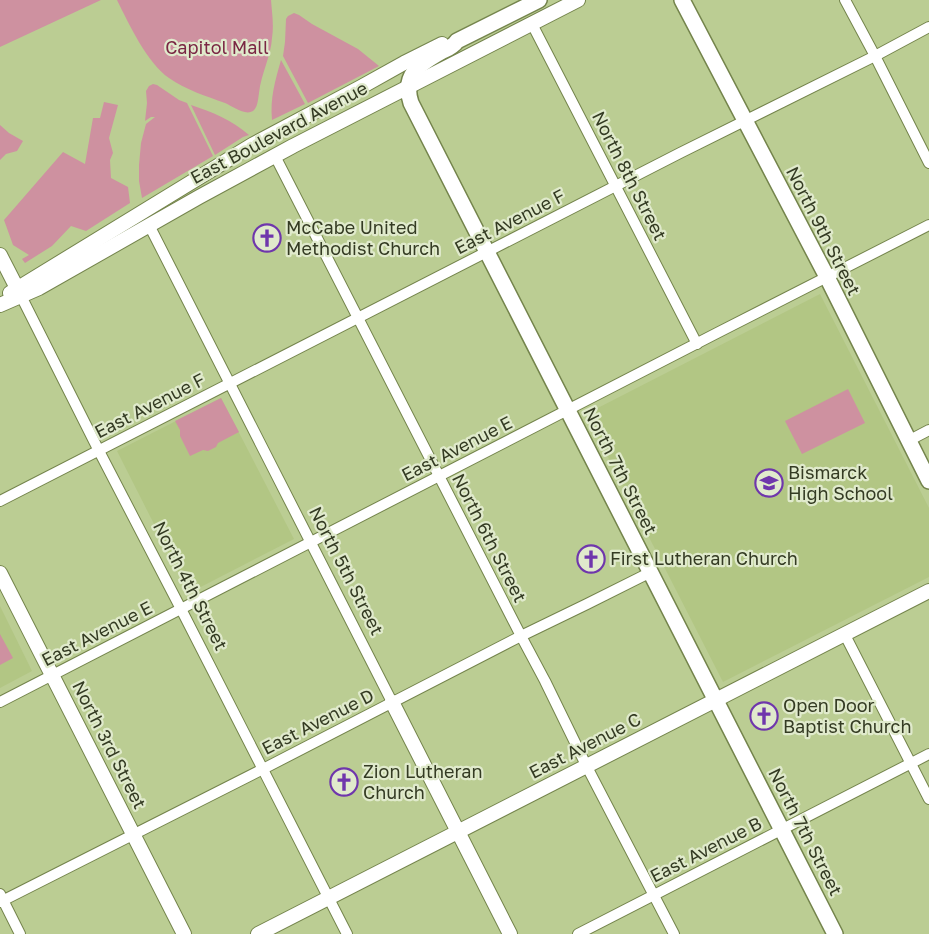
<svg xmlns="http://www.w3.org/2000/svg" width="929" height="934" viewBox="0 0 929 934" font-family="'Golos Text',sans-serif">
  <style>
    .built { fill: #b2c684 }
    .green { fill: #ce91a0 }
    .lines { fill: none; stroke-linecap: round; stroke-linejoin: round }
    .street-casing { stroke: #74844c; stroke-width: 12 }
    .secondary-casing { stroke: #74844c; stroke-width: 16 }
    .primary-casing { stroke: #74844c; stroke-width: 18 }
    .street { stroke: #fff; stroke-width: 10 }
    .secondary { stroke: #fff; stroke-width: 14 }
    .primary { stroke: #fff; stroke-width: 15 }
    .labels { text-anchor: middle; stroke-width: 4.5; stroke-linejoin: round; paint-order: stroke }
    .park-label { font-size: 18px; fill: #7a2744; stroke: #e0eacc }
    .street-label { font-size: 18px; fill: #343b23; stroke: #e0eacc }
    .poi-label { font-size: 18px; fill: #343b23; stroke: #e0eacc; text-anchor: start }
  </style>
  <rect width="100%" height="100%" fill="#bbcd93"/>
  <!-- built -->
  <g class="built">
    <polygon points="820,294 929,508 929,577 723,682 586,414"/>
    <polygon points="221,398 294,539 189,593 117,451"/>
    <polygon points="0,606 32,671 0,688"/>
  </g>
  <!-- green -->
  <g class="green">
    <polygon points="0,0 101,0 0,47"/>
    <path d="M117,0h154c1,13 3,25 1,38 -1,18 -11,36 -13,55 -1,6 -1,14 -6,18 -8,5 -21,-5 -28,-8 -19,-7 -39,-13 -56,-25 -22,-15 -40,-54 -52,-78z"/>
    <polygon points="294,13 299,15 312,24 358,49 379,66 308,103 283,56 285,42 286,19 288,16"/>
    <path d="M281,60l24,44 -33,16c-2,-22 3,-39 9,-60z"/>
    <polygon points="153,84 157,85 179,100 187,103 213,156 142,198 139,181 139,165 141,143 146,124 155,117 151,117 145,121 147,103 146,91 149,86"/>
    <polygon points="104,102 118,105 109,138 113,153 110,160 111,178 128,187 130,203 86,231 71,226 52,246 25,263 22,259 29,255 13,245 4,220 63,152 85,164 93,118 100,118"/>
    <path d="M191,105c21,7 41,15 58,30l-6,2 -28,18z"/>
    <polygon points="0,125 9,133 23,141 17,151 6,154 0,160"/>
    <polygon points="848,389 865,423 802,454 785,421"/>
    <polygon points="221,398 239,432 218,443 216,447 208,451 203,450 190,456 180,436 180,430 175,421"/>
    <polygon points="0,634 13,658 0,665"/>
  </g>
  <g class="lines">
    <!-- street casing -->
    <g class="street-casing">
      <g id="street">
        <polyline points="845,0 875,56 929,163"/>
        <polyline points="532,24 697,344"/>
        <polyline points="275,156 521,636 545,681 586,765 674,934"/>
        <polyline points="149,225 392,702"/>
        <polyline points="21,296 99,451 181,609 347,934"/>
        <polyline points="908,441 929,430"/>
        <polyline points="0,501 680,153 875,56 929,27"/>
        <polyline points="845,635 929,799"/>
        <polyline points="0,702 717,333 929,225"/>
        <polyline points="0,894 20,934"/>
        <polyline points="0,902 263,769 521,636 587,604 651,572"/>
        <polyline points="578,934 929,754"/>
      </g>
    </g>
    <!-- secondary casing -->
    <g class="secondary-casing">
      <g id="secondary">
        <polyline points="0,255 21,296"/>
        <polyline points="10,293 252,145 361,87 404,63 442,44"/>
        <polyline points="0,305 39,288 199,197 293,146 578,0"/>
        <polyline points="0,573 184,934"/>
        <polyline points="392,702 510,934"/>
        <polyline points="258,934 929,591"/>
      </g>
    </g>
    <!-- primary casing -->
    <g class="primary-casing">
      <g id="primary">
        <path d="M539,0l-82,41c-4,6 -10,8 -16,11 -23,13 -39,23 -30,51l424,831"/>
        <polyline points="682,0 827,277 929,481"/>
      </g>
    </g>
    <!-- street -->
    <use href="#street" class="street"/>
    <!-- secondary -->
    <use href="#secondary" class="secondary"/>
    <!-- primary -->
    <use href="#primary" class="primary"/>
  </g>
  <!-- icons -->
  <defs>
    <g id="church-ring" transform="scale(1.4375)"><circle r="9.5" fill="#e0eacc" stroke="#6f36ac" stroke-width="1.5"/><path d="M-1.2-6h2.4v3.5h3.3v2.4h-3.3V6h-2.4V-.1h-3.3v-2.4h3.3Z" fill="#6f36ac"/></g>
    <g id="school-ring" transform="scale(1.4375)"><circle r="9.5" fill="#e0eacc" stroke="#6f36ac" stroke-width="1.5"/><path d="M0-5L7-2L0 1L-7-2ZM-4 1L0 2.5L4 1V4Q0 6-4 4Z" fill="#6f36ac"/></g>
  </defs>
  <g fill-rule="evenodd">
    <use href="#church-ring" x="267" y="238"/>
    <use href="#school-ring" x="769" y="483"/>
    <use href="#church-ring" x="591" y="559"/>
    <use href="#church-ring" x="764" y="716"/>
    <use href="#church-ring" x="344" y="782"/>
  </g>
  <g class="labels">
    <!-- park labels -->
    <g class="park-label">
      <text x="217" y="54">Capitol Mall</text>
    </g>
    <!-- street labels -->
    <g class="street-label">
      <text transform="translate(279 133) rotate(-28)" y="6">East Boulevard Avenue</text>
      <text transform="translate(629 176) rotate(63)" y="6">North 8th Street</text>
      <text transform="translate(510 222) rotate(-27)" y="6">East Avenue F</text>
      <text transform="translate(823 231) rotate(63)" y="6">North 9th Street</text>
      <text transform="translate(150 406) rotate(-27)" y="6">East Avenue F</text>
      <text transform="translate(457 449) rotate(-27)" y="6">East Avenue E</text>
      <text transform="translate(620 471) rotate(63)" y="6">North 7th Street</text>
      <text transform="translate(489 538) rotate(63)" y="6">North 6th Street</text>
      <text transform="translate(346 571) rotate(63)" y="6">North 5th Street</text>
      <text transform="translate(190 586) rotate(63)" y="6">North 4th Street</text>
      <text transform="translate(97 634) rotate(-27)" y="6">East Avenue E</text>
      <text transform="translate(318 722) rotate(-27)" y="6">East Avenue D</text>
      <text transform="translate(109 745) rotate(63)" y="6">North 3rd Street</text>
      <text transform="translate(585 746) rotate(-27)" y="6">East Avenue C</text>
      <text transform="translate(805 832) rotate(63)" y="6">North 7th Street</text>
      <text transform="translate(706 850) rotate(-27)" y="6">East Avenue B</text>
    </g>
    <!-- poi labels -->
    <g class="poi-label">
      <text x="286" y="234">McCabe United<tspan x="286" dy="21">Methodist Church</tspan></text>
      <text x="788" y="479">Bismarck<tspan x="788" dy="21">High School</tspan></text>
      <text x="610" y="565">First Lutheran Church</text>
      <text x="783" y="712">Open Door<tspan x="783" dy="21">Baptist Church</tspan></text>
      <text x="363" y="778">Zion Lutheran<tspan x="363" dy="21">Church</tspan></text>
    </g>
  </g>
</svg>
